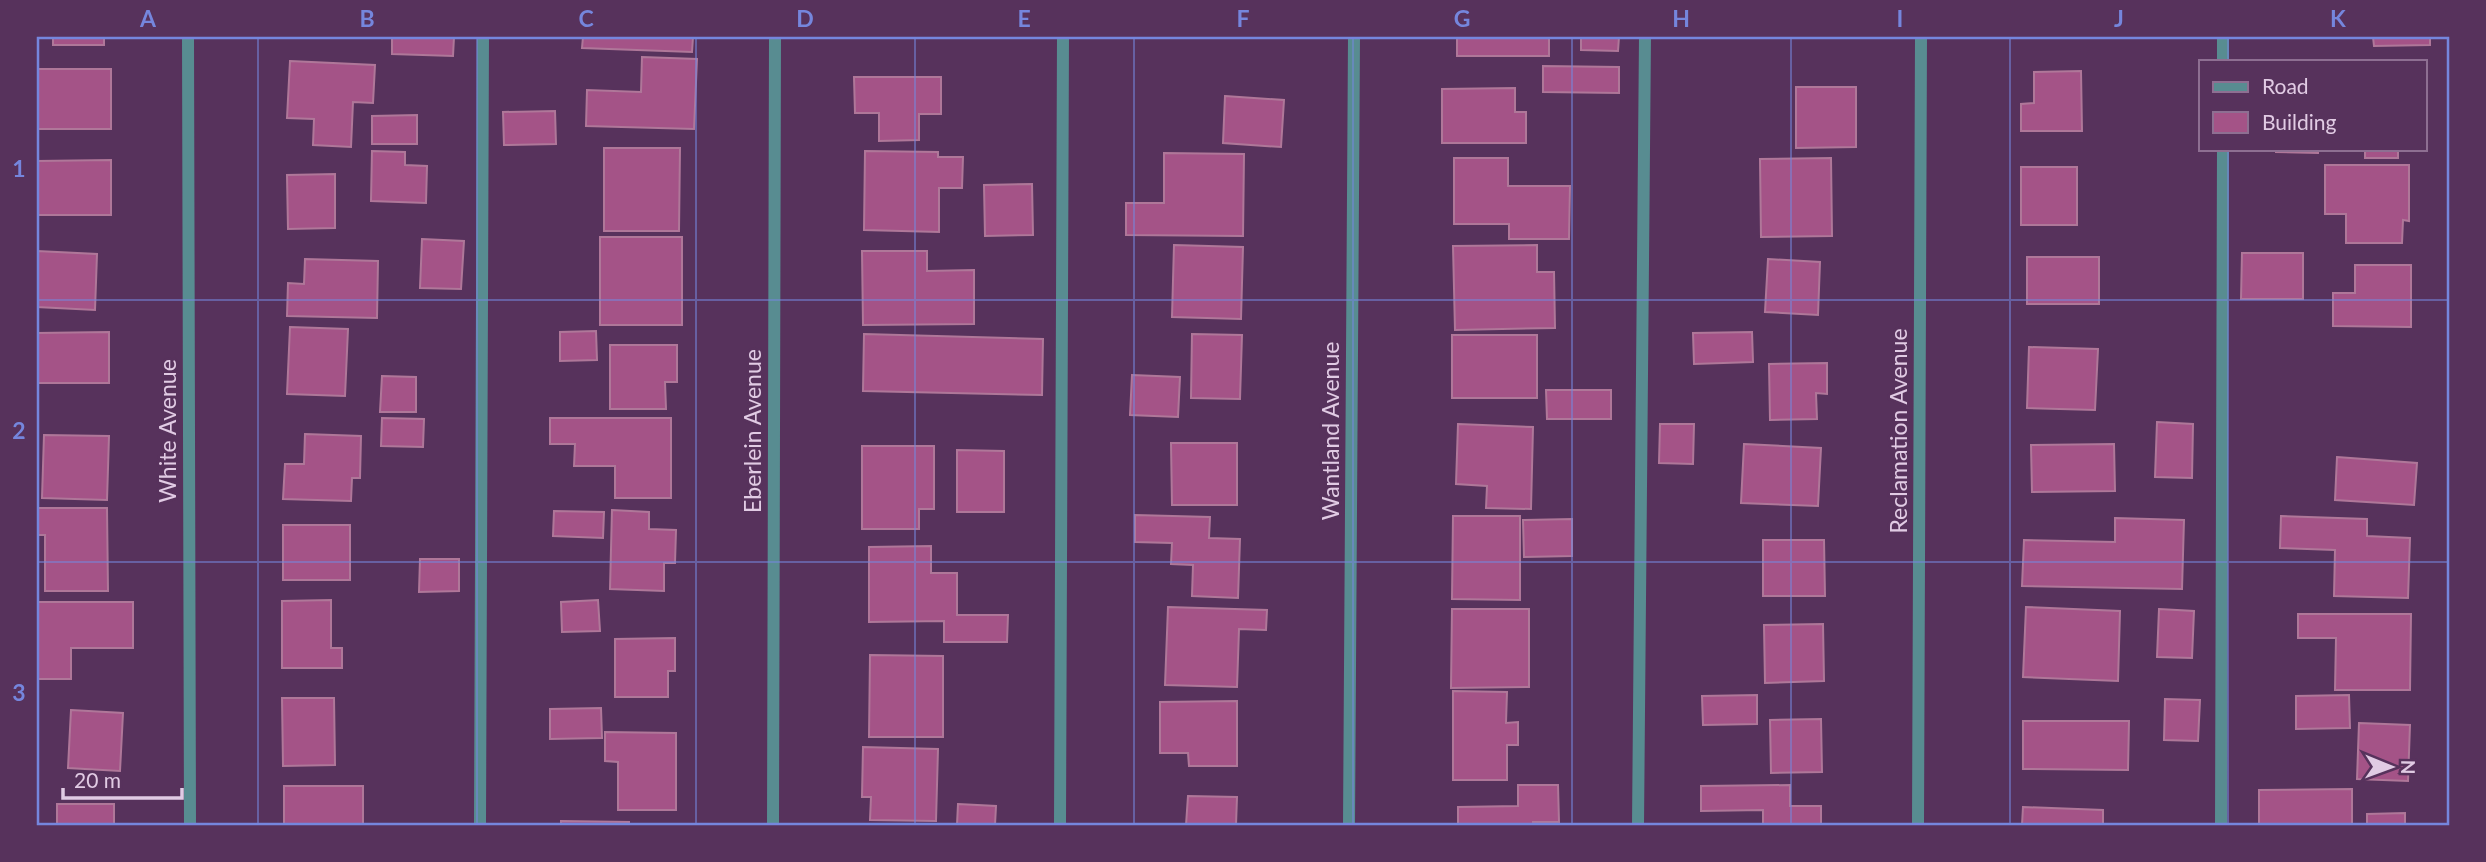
<svg xmlns="http://www.w3.org/2000/svg" width="2486" height="862" viewBox="0 0 2486 862" font-family="Lato,sans-serif">
  <style>
    .building { fill: #a45387; stroke: #af7799; stroke-width: 2 }
    .lines { fill: none; stroke-linecap: round; stroke-linejoin: round }
    .minor { stroke: #588c91; stroke-width: 12 }
    .grid { fill: none; stroke: #7586dd; stroke-width: 2; stroke-opacity: 0.55 }
    .labels { text-anchor: middle; stroke-width: 5; stroke-linejoin: round; paint-order: stroke }
    .street-label { font-size: 23px; fill: #e1cbe4; stroke: #57325c }
    .neatline { fill: none; stroke: #7586dd; stroke-width: 2.5 }
    .grid-label { font-size: 23px; text-anchor: middle; font-weight: bold; fill: #7586dd }
  </style>
  <rect width="100%" height="100%" fill="#57325c"/>
  <!-- building -->
  <g class="building">
    <rect x="53" y="37" width="51" height="8"/>
    <polygon points="392,37 454,37 453,56 392,54"/>
    <polygon points="583,37 693,37 692,52 582,48"/>
    <rect x="1457" y="37" width="92" height="19"/>
    <polygon points="1581,37 1619,37 1618,51 1581,50"/>
    <polygon points="2373,37 2430,37 2430,45 2374,46"/>
    <polygon points="642,57 697,59 694,129 586,126 587,90 641,92"/>
    <polygon points="290,61 375,65 373,103 353,102 351,147 313,145 314,119 287,118"/>
    <polygon points="1543,66 1619,67 1619,93 1543,92"/>
    <rect x="37" y="69" width="74" height="60"/>
    <polygon points="2081,71 2082,131 2021,131 2021,104 2034,103 2034,72"/>
    <polygon points="854,77 941,77 941,114 919,114 919,140 879,141 879,113 855,113"/>
    <polygon points="1796,87 1856,87 1856,147 1796,148"/>
    <polygon points="1515,88 1515,112 1526,112 1526,143 1442,143 1442,89"/>
    <polygon points="1225,96 1284,100 1281,147 1223,143"/>
    <polygon points="555,111 556,144 504,145 503,112"/>
    <polygon points="417,115 417,144 372,144 372,116"/>
    <polygon points="604,148 680,148 679,231 604,231"/>
    <polygon points="2276,149 2318,149 2318,153 2276,152"/>
    <rect x="2365" y="149" width="33" height="9"/>
    <polygon points="372,151 405,152 405,165 427,166 426,203 371,201"/>
    <polygon points="865,151 938,152 938,157 963,157 962,188 939,188 939,232 864,230"/>
    <polygon points="1164,153 1244,154 1243,236 1126,235 1126,203 1164,203"/>
    <polygon points="1454,158 1508,158 1508,186 1570,186 1569,239 1509,239 1509,224 1454,224"/>
    <polygon points="1831,158 1832,236 1761,237 1760,159"/>
    <polygon points="111,160 111,215 37,215 37,161"/>
    <polygon points="2325,165 2409,165 2409,221 2403,220 2402,243 2346,243 2346,214 2325,214"/>
    <rect x="2021" y="167" width="56" height="58"/>
    <polygon points="335,174 335,228 288,229 287,175"/>
    <polygon points="1032,184 1033,235 985,236 984,185"/>
    <rect x="600" y="237" width="82" height="88"/>
    <polygon points="422,239 464,241 461,289 420,288"/>
    <polygon points="1174,245 1243,247 1241,319 1172,317"/>
    <polygon points="1537,245 1537,272 1554,272 1555,328 1455,330 1453,246"/>
    <polygon points="37,251 97,254 95,310 37,307"/>
    <polygon points="862,251 927,251 927,271 974,270 974,324 863,325"/>
    <polygon points="2242,253 2303,253 2303,299 2241,299"/>
    <rect x="2027" y="257" width="72" height="47"/>
    <polygon points="305,259 378,261 377,318 287,316 288,283 304,284"/>
    <polygon points="1768,259 1820,262 1818,315 1765,312"/>
    <polygon points="2355,265 2411,265 2411,327 2333,326 2333,293 2355,293"/>
    <polygon points="290,327 348,329 345,396 287,394"/>
    <polygon points="596,331 597,360 560,361 560,332"/>
    <polygon points="109,332 109,383 37,383 37,333"/>
    <polygon points="1752,332 1753,362 1694,364 1693,333"/>
    <polygon points="864,334 1043,339 1042,395 863,391"/>
    <polygon points="1192,334 1242,335 1240,399 1191,398"/>
    <rect x="1452" y="335" width="85" height="63"/>
    <polygon points="610,345 677,345 677,382 665,382 666,409 610,409"/>
    <polygon points="2029,347 2098,349 2095,410 2027,408"/>
    <polygon points="1827,363 1827,394 1816,393 1817,419 1770,420 1769,364"/>
    <polygon points="1132,375 1180,377 1178,417 1130,415"/>
    <polygon points="382,376 416,377 416,412 380,412"/>
    <polygon points="1546,390 1611,390 1611,419 1547,419"/>
    <polygon points="382,418 424,419 423,447 381,446"/>
    <polygon points="550,418 671,418 671,498 615,498 615,466 574,466 575,444 550,444"/>
    <polygon points="2157,422 2193,424 2192,478 2155,477"/>
    <polygon points="1458,424 1533,427 1531,509 1486,508 1487,486 1456,484"/>
    <polygon points="1660,424 1694,424 1693,464 1659,463"/>
    <polygon points="305,434 361,436 360,478 352,478 351,501 283,499 285,464 304,464"/>
    <polygon points="44,435 109,436 107,500 42,498"/>
    <polygon points="1171,443 1237,443 1237,505 1172,505"/>
    <polygon points="1744,444 1821,448 1818,506 1741,503"/>
    <polygon points="2114,444 2115,491 2032,492 2031,445"/>
    <polygon points="862,446 934,446 934,509 919,509 919,529 862,529"/>
    <polygon points="957,450 1004,451 1004,512 957,512"/>
    <polygon points="2337,457 2417,463 2414,505 2335,500"/>
    <polygon points="37,508 107,508 108,591 45,591 45,535 37,535"/>
    <polygon points="612,510 649,512 649,529 676,530 675,563 664,563 664,591 610,589"/>
    <polygon points="554,511 604,512 603,538 553,536"/>
    <polygon points="1135,515 1210,517 1209,538 1240,539 1238,598 1192,596 1193,565 1171,564 1172,543 1135,542"/>
    <polygon points="1453,516 1520,516 1520,600 1452,599"/>
    <polygon points="2281,516 2367,519 2367,536 2410,538 2408,598 2334,596 2335,550 2280,548"/>
    <polygon points="2115,518 2184,520 2182,589 2022,586 2024,540 2115,542"/>
    <polygon points="1572,519 1572,556 1524,557 1523,520"/>
    <rect x="283" y="525" width="67" height="55"/>
    <polygon points="1763,540 1824,540 1825,596 1763,596"/>
    <polygon points="931,546 931,573 957,573 957,615 1008,615 1007,642 944,642 944,621 869,622 869,547"/>
    <polygon points="420,559 459,559 459,591 419,592"/>
    <polygon points="331,600 331,648 342,648 342,668 282,668 282,601"/>
    <polygon points="598,600 600,631 562,632 561,602"/>
    <polygon points="37,602 133,602 133,648 71,648 71,679 37,679"/>
    <polygon points="1168,607 1267,610 1266,630 1239,629 1237,687 1165,685"/>
    <polygon points="2026,607 2120,611 2118,681 2023,677"/>
    <polygon points="1452,609 1529,609 1529,687 1451,688"/>
    <polygon points="2159,609 2194,611 2192,658 2157,657"/>
    <polygon points="2298,614 2411,614 2410,690 2335,690 2336,638 2298,638"/>
    <polygon points="1823,624 1824,681 1765,683 1764,625"/>
    <polygon points="675,638 675,671 668,671 668,697 615,697 615,639"/>
    <polygon points="870,655 943,656 943,737 869,737"/>
    <polygon points="1453,691 1507,692 1506,723 1518,722 1518,745 1507,745 1507,780 1453,780"/>
    <polygon points="1757,695 1757,724 1703,725 1702,696"/>
    <polygon points="2349,695 2350,728 2296,729 2296,696"/>
    <polygon points="282,698 334,698 335,765 283,766"/>
    <polygon points="2165,699 2200,700 2198,741 2164,740"/>
    <polygon points="1237,701 1237,766 1189,766 1188,753 1160,753 1160,702"/>
    <polygon points="601,708 602,738 550,739 550,709"/>
    <polygon points="71,710 123,713 120,771 68,768"/>
    <polygon points="1821,719 1822,772 1771,773 1770,720"/>
    <polygon points="2023,721 2129,721 2128,770 2023,769"/>
    <polygon points="2359,723 2410,725 2408,781 2357,779"/>
    <polygon points="605,732 676,733 676,810 618,810 618,762 605,761"/>
    <polygon points="863,747 938,749 936,821 870,820 871,797 862,797"/>
    <polygon points="1518,785 1558,785 1559,822 1533,822 1533,825 1458,825 1458,807 1518,806"/>
    <polygon points="1790,785 1790,806 1821,806 1821,825 1763,825 1763,810 1701,811 1701,786"/>
    <rect x="284" y="786" width="79" height="39"/>
    <polygon points="2352,789 2352,825 2259,825 2259,790"/>
    <polygon points="1188,796 1237,797 1236,825 1186,825"/>
    <rect x="57" y="804" width="57" height="21"/>
    <polygon points="958,804 996,806 995,825 957,825"/>
    <polygon points="2023,807 2103,810 2103,825 2022,825"/>
    <polygon points="2405,813 2405,825 2367,825 2367,814"/>
    <polygon points="561,821 629,822 629,825 561,825"/>
  </g>
  <g class="lines">
    <!-- minor -->
    <g class="minor">
      <polyline points="188,37 190,825"/>
      <polyline points="2223,61 2223,37"/>
      <polyline points="480,825 483,37"/>
      <polyline points="773,825 775,37"/>
      <polyline points="1060,825 1063,37"/>
      <polyline points="1349,825 1354,37"/>
      <polyline points="1638,825 1645,37"/>
      <polyline points="1918,825 1921,37"/>
      <polyline points="2221,825 2223,149"/>
    </g>
  </g>
  <!-- grid -->
  <path class="grid" d="M258,37v788M477,37v788M696,37v788M915,37v788M1134,37v788M1353,37v788M1572,37v788M1791,37v788M2010,37v788M2228,37v24M2228,149v676M37,300h2412M37,562h2412"/>
  <g class="labels">
    <!-- street labels -->
    <g class="street-label">
      <text transform="translate(168 431) rotate(-90)" y="8">White Avenue</text>
      <text transform="translate(753 431) rotate(-90)" y="8">Eberlein Avenue</text>
      <text transform="translate(1331 431) rotate(-90)" y="8">Wantland Avenue</text>
      <text transform="translate(1899 431) rotate(-90)" y="8">Reclamation Avenue</text>
    </g>
  </g>
  <!-- border -->
  <rect width="2486" height="862" fill="none" stroke="#57325c" stroke-width="77"/>
  <!-- legend -->
  <rect x="2199" y="60" width="228" height="91" fill="#57325c" stroke="#8e6f92" stroke-width="2"/>
  <rect x="2213" y="82" width="35" height="10" fill="#588c91" stroke="#8e6f92" stroke-width="2"/>
  <text x="2262" y="94" font-size="21" fill="#e1cbe4">Road</text>
  <rect x="2213" y="112" width="35" height="21" fill="#a45387" stroke="#8e6f92" stroke-width="2"/>
  <text x="2262" y="130" font-size="21" fill="#e1cbe4">Building</text>
  <!-- north arrow -->
  <g transform="translate(2391 767) rotate(91)" stroke="#57325c" stroke-width="5" paint-order="stroke">
  <path d="M0-5L12 26L0 18L-12 26Z" fill="#e1cbe4"/>
  <text y="-10" font-size="19" font-weight="bold" text-anchor="middle" fill="#e1cbe4">N</text>
  </g>
  <!-- scale -->
  <path d="M63 788v10h119v-10" fill="none" stroke="#e1cbe4" stroke-width="3.5"/>
  <text x="74" y="788" font-size="21" fill="#e1cbe4" stroke="#57325c" stroke-width="5" paint-order="stroke">20 m</text>
  <rect x="38" y="38" width="2410" height="786" class="neatline"/>
  <g class="grid-label">
    <text x="148" y="27">A</text>
    <text x="367" y="27">B</text>
    <text x="586" y="27">C</text>
    <text x="805" y="27">D</text>
    <text x="1024" y="27">E</text>
    <text x="1243" y="27">F</text>
    <text x="1462" y="27">G</text>
    <text x="1681" y="27">H</text>
    <text x="1900" y="27">I</text>
    <text x="2119" y="27">J</text>
    <text x="2338" y="27">K</text>
    <text x="19" y="177">1</text>
    <text x="19" y="439">2</text>
    <text x="19" y="701">3</text>
  </g>
</svg>
